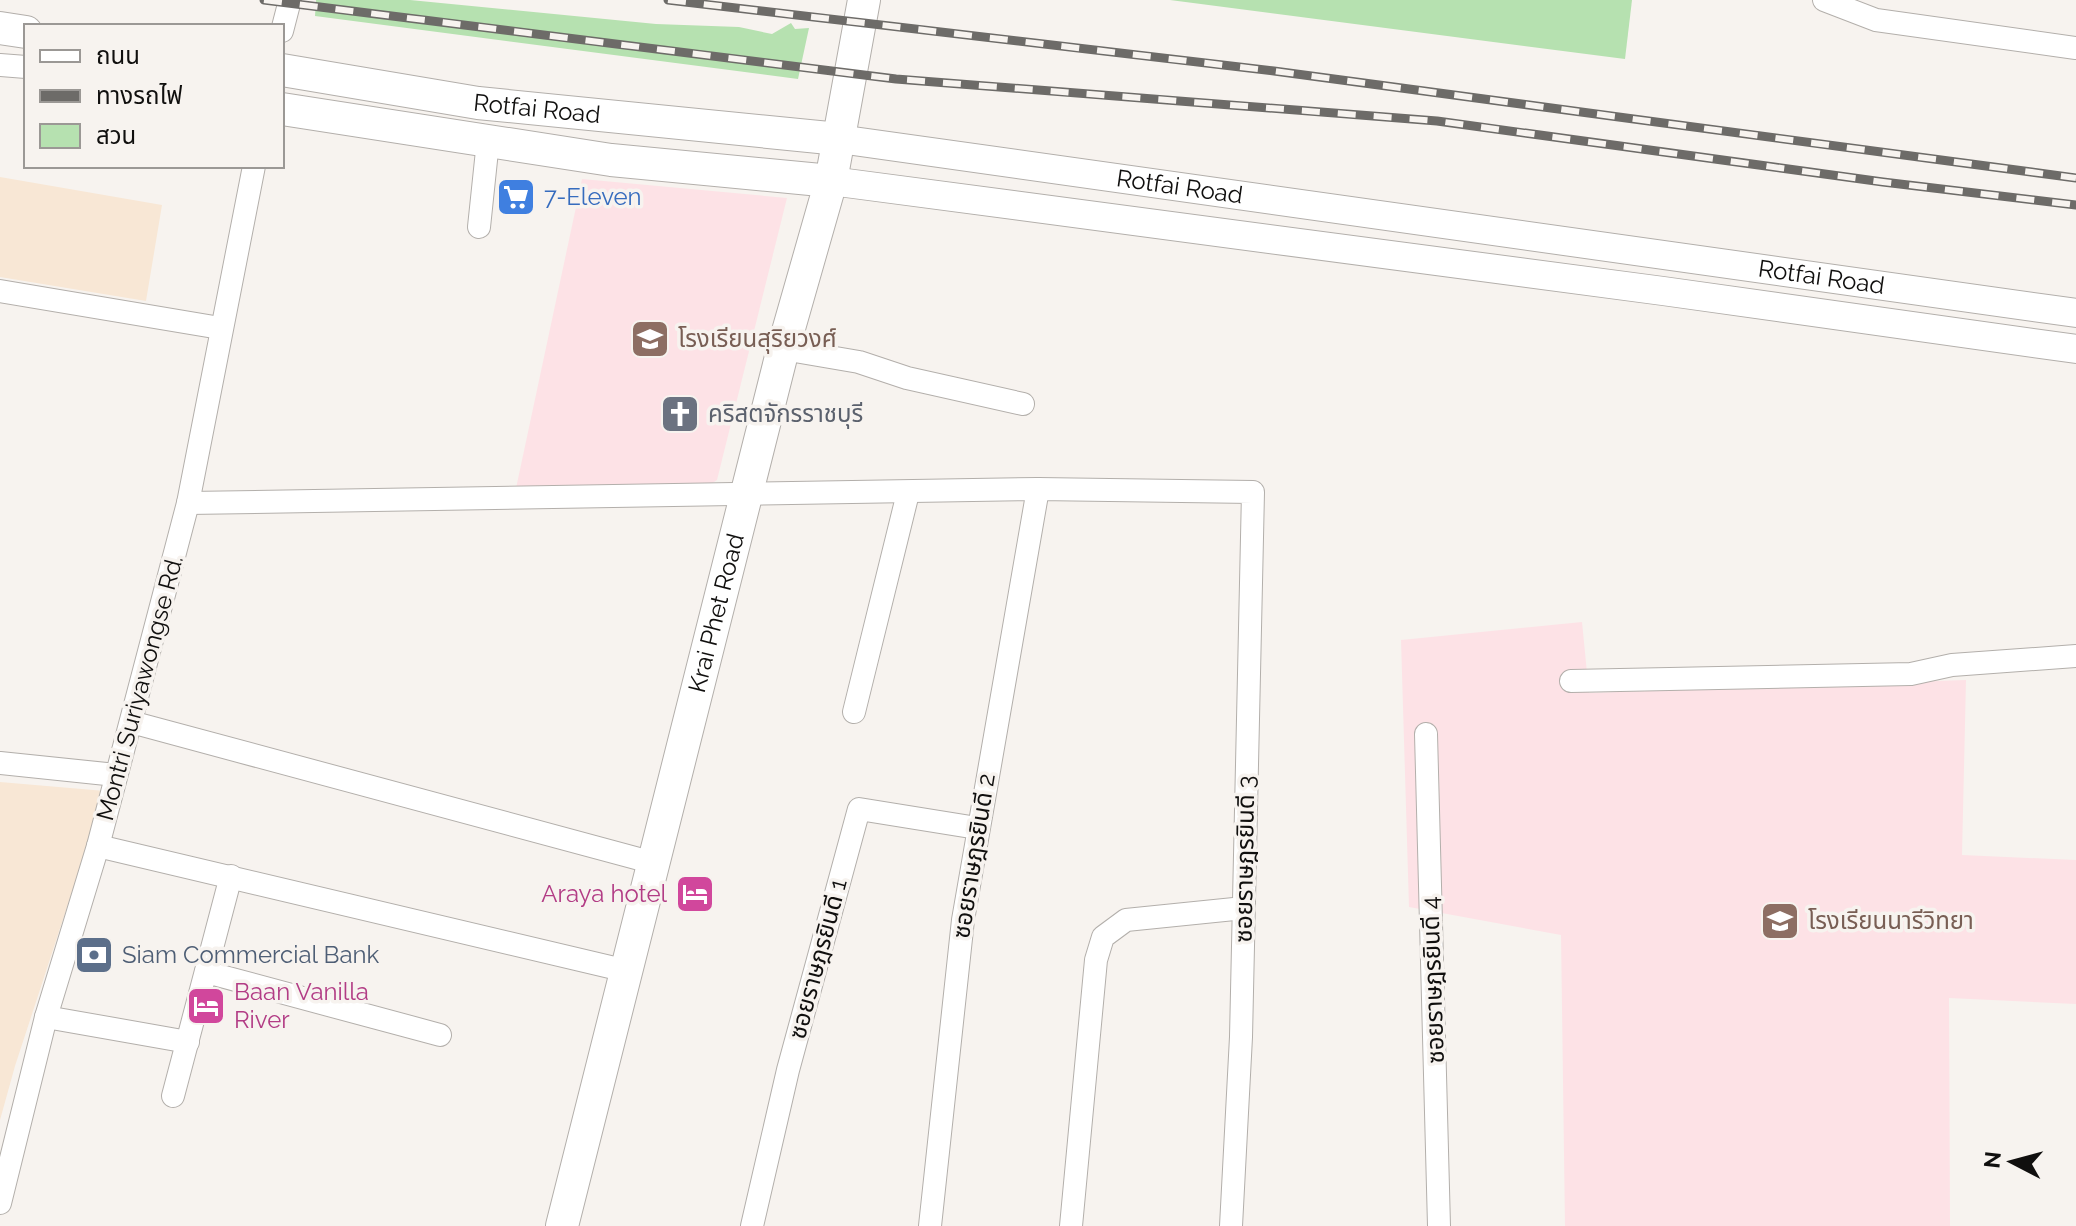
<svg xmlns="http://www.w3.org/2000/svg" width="2076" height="1226" viewBox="0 0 2076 1226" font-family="Raleway,'Noto Sans Thai',sans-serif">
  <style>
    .commercial { fill: #f8e7d5 }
    .education { fill: #fde2e6 }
    .green { fill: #b6e1b0 }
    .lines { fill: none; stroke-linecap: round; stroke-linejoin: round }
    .minor-casing { stroke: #b3afab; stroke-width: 24 }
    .tertiary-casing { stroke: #b3afab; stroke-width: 30 }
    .secondary-casing { stroke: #b3afab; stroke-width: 34 }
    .minor { stroke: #fff; stroke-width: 22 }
    .tertiary { stroke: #fff; stroke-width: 28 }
    .secondary { stroke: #fff; stroke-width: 32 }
    .rail-casing { stroke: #6d6b68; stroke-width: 9 }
    .rail { stroke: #f7f3ef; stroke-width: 6; stroke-dasharray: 18; stroke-linecap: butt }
    .labels { text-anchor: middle; stroke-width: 7; stroke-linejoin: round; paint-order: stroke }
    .street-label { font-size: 24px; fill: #100f0e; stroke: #f7f3ef }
    .shop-label { font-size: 24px; fill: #366cbe; stroke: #f7f3ef; text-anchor: start }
    .education-label { font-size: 24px; fill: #785e54; stroke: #f7f3ef; text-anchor: start }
    .worship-label { font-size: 24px; fill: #5b616d; stroke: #f7f3ef; text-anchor: start }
    .hotel-label { font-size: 24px; fill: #b23c85; stroke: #f7f3ef; text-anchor: end }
    .service-label { font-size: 24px; fill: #4e5e75; stroke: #f7f3ef; text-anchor: start }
  </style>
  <rect width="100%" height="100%" fill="#f7f3ef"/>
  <!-- commercial -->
  <g class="commercial">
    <polygon points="0,177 162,205 146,301 0,277"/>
    <polygon points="0,782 105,791 15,1066 0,1120"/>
  </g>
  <!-- education -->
  <g class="education">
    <polygon points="582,179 787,198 717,480 708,486 515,493"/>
    <polygon points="1582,622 1589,693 1966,680 1962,855 2076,860 2076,1004 1949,998 1950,1226 1565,1226 1561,935 1409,907 1401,640"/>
  </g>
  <!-- green -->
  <g class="green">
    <polygon points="316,0 410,0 656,24 739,27 772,34 791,23 795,29 809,28 798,79 315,16"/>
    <polygon points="1170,0 1632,0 1625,59"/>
  </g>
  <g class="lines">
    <!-- minor casing -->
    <g class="minor-casing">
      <g id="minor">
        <polyline points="1824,0 1876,20 2076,48"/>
        <polyline points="282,31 290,0"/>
        <polyline points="0,65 26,67"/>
        <polyline points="479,227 488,141"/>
        <polyline points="0,291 220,328"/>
        <polyline points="783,349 859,362 907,378 1023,404"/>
        <polyline points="188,503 1038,489 1253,492 1241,1037 1231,1226"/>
        <polyline points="1571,681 1911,674 1952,665 2076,656"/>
        <polyline points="854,712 908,493"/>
        <polyline points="131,722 654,863"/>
        <polyline points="1426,734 1439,1226"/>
        <polyline points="0,763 116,775"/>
        <polyline points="98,846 627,971"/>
        <polyline points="206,972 440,1035"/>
        <polyline points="46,1017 188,1042"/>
        <polyline points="173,1096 231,876"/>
        <polyline points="0,1203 46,1017 98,846 188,503 254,166"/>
        <polyline points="752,1226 788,1070 859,809 977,828"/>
        <polyline points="930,1226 963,920 1038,489"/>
        <polyline points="1071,1226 1096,960 1103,937 1126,920 1244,908"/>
      </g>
    </g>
    <!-- tertiary casing -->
    <g class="tertiary-casing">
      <g id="tertiary">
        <path id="s1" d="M839,139l1237,174"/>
        <polyline points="831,181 1663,291 2076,349"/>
      </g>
    </g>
    <!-- secondary casing -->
    <g class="secondary-casing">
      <g id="secondary">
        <polyline points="0,28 26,32"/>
        <path id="s2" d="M282,70l196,33 361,36"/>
        <polyline points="282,109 611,160 831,181"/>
        <path id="s3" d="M562,1226l221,-877 48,-168 33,-181"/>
      </g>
    </g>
    <!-- minor -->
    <use href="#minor" class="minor"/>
    <!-- tertiary -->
    <use href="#tertiary" class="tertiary"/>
    <!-- secondary -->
    <use href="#secondary" class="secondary"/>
    <!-- rail casing -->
    <g class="rail-casing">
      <g id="rail">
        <polyline points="264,0 896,79 1437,121 1883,182 2076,205"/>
        <polyline points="668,0 1274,71 2076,178"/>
      </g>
    </g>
    <!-- rail -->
    <use href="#rail" class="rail"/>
  </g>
  <!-- icons -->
  <defs>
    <g id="supermarket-square" transform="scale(2)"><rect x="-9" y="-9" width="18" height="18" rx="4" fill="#3f7fe0" stroke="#f7f3ef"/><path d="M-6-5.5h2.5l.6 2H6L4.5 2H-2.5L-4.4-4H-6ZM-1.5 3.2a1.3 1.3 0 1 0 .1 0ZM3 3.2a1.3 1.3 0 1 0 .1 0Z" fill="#fff"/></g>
    <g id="school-square" transform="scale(2)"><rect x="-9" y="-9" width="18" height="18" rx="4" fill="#8d6e63" stroke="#f7f3ef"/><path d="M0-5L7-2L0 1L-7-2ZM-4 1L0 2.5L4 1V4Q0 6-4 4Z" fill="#fff"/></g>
    <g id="church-square" transform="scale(2)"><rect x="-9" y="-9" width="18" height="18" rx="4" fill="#6b7280" stroke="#f7f3ef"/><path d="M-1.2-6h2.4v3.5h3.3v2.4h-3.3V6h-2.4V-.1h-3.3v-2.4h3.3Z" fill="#fff"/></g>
    <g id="hotel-square" transform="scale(2)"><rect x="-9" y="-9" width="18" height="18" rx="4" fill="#d1479c" stroke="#f7f3ef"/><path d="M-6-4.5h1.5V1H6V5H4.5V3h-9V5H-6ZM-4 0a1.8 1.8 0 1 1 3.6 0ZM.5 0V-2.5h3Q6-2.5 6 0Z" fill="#fff"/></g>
    <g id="bank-square" transform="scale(2)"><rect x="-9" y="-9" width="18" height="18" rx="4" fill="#5c6f8a" stroke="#f7f3ef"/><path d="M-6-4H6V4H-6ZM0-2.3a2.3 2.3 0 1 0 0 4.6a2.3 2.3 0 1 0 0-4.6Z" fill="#fff"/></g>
  </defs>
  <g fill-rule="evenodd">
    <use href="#supermarket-square" x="516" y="197"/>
    <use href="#school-square" x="650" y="339"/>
    <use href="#church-square" x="680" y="414"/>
    <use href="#hotel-square" x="695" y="894"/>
    <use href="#school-square" x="1780" y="921"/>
    <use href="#bank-square" x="94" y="955"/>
    <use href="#hotel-square" x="206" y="1006"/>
  </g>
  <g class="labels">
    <!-- street labels -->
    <g class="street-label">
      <text dy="8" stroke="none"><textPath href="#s2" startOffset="258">Rotfai Road</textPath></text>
      <text dy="8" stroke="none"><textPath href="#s1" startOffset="344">Rotfai Road</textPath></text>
      <text dy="8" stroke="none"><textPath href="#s1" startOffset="992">Rotfai Road</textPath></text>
      <text dy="8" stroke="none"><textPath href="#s3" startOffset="632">Krai Phet Road</textPath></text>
      <text transform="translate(140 688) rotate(-75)" y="8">Montri Suriyawongse Rd.</text>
      <text transform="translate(974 856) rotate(-81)" y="8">ซอยราษฎรยินดี 2</text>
      <text transform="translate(1245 859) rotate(-89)" y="8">ซอยราษฎรยินดี 3</text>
      <text transform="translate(818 959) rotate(-75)" y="8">ซอยราษฎรยินดี 1</text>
      <text transform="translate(1433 980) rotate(-92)" y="8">ซอยราษฎรยินดี 4</text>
    </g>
    <!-- shop labels -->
    <g class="shop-label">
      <text x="544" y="205">7-Eleven</text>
    </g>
    <!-- education labels -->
    <g class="education-label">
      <text x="678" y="347">โรงเรียนสุริยวงศ์</text>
      <text x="1808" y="929">โรงเรียนนารีวิทยา</text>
    </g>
    <!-- worship labels -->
    <g class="worship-label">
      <text x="708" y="422">คริสตจักรราชบุรี</text>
    </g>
    <!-- hotel labels -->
    <g class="hotel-label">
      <text x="667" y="902">Araya hotel</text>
      <text x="234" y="1000" text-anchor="start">Baan Vanilla<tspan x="234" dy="28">River</tspan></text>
    </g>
    <!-- service labels -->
    <g class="service-label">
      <text x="122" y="963">Siam Commercial Bank</text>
    </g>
  </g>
  <!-- legend -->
  <rect x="24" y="24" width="260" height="144" fill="#f7f3ef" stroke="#9b9895" stroke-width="2"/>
  <rect x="40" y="50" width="40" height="12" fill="#ffffff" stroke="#9b9895" stroke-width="2"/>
  <text x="96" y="64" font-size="24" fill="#100f0e">ถนน</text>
  <rect x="40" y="90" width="40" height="12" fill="#6d6b68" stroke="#9b9895" stroke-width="2"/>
  <text x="96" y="104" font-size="24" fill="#100f0e">ทางรถไฟ</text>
  <rect x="40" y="124" width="40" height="24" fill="#b6e1b0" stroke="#9b9895" stroke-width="2"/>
  <text x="96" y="144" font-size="24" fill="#100f0e">สวน</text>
  <!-- north arrow -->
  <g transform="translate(2012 1162) rotate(276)" stroke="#f7f3ef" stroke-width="6" paint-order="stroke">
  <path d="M0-6L14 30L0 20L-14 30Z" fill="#100f0e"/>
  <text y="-12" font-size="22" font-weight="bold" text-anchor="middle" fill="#100f0e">N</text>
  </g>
</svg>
